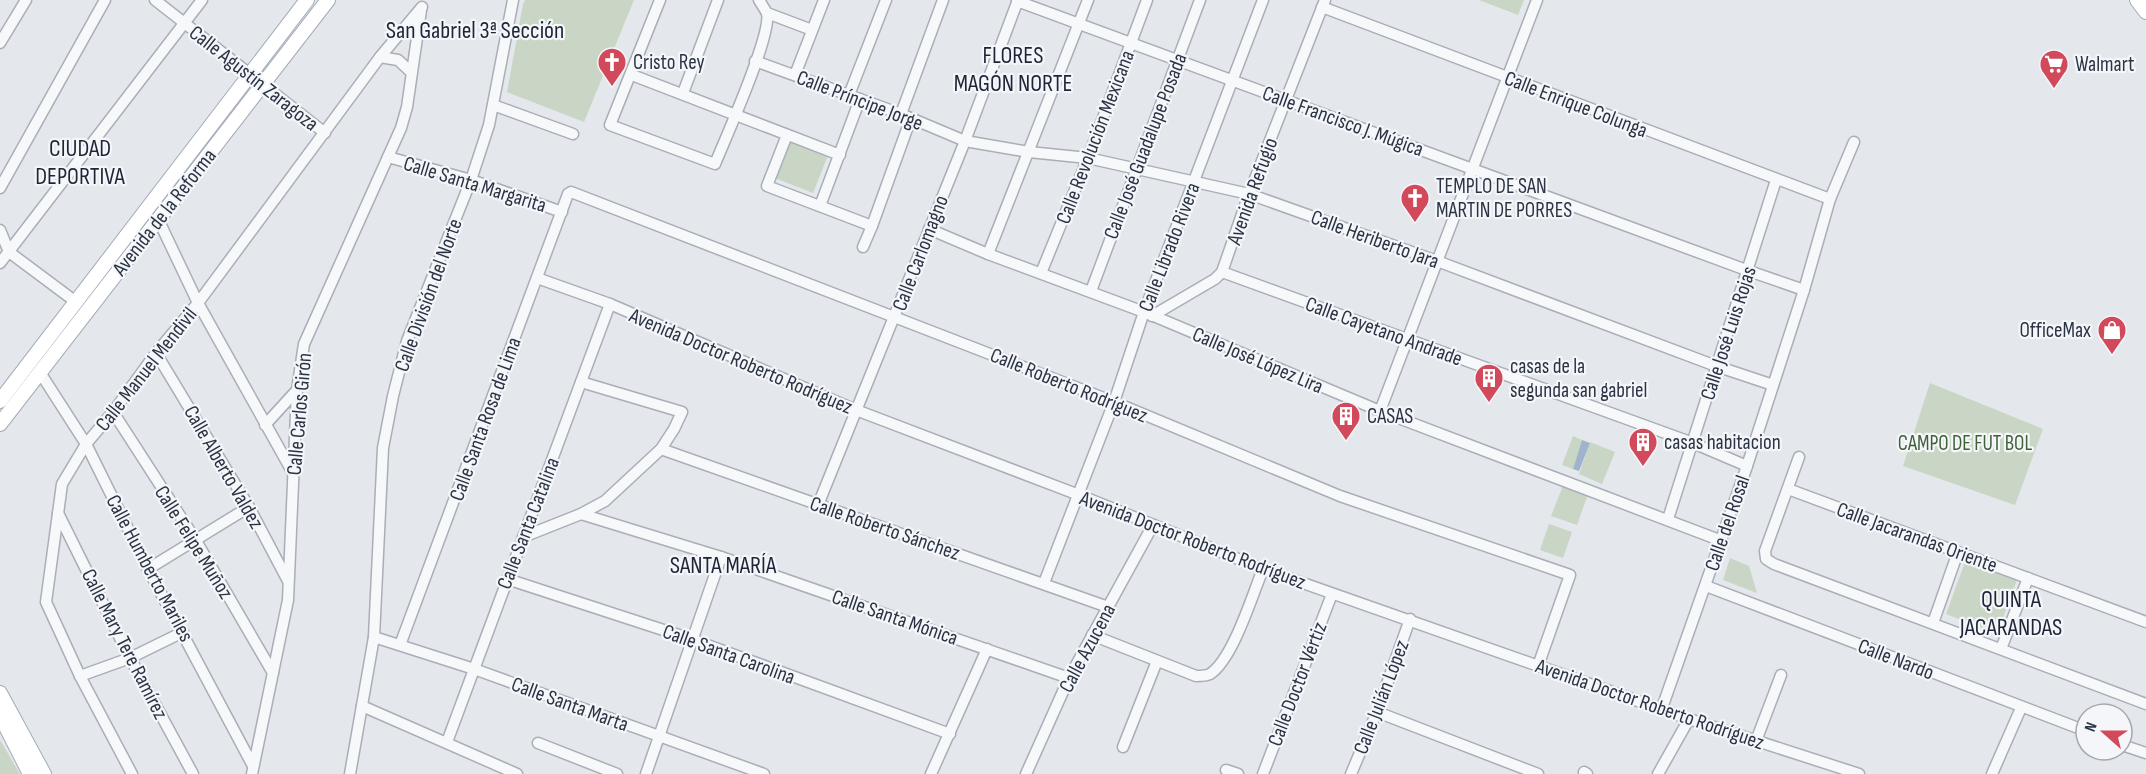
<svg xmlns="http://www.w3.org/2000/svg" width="2146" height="774" viewBox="0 0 2146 774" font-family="'Sofia Sans Condensed',sans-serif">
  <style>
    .green { fill: #c9d6c5 }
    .water { fill: #9fb4cc }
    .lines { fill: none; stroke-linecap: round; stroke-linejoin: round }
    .minor-casing { stroke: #a9aeb7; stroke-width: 13 }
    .major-casing { stroke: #a3abb8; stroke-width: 16 }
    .minor { stroke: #f7f8fa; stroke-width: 10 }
    .major { stroke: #fff; stroke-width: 14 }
    .labels { text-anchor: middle; stroke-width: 4.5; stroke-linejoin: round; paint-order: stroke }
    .poi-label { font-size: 21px; fill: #2b3445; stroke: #f4f6f9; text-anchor: start }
    .street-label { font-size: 21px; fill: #2b3445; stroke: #f4f6f9 }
    .park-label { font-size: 21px; fill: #3f6138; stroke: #f4f6f9 }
    .quarter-label { font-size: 24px; fill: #1d2536; stroke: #f4f6f9 }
  </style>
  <rect width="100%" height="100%" fill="#e4e7ec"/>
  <!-- green -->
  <g class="green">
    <polygon points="525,0 634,0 584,122 507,92 523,4"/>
    <polygon points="1479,0 1524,0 1518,15"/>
    <polygon points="788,137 829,153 813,193 772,177"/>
    <polygon points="1930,383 2043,429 2015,505 1903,466"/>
    <polygon points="1573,436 1582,440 1573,469 1562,465"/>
    <polygon points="1590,442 1615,452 1602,484 1579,474"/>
    <polygon points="1564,483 1588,494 1577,525 1551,516"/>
    <polygon points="1549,524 1572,532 1563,558 1540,550"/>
    <polygon points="1730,558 1749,566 1757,593 1723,580"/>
    <polygon points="1965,562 2017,580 1997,634 1946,614"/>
    <polygon points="0,740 20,774 0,774"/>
  </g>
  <!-- water -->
  <polygon class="water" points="1582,440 1590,443 1579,471 1573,469"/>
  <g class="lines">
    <!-- minor casing -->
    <g class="minor-casing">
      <g id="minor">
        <polyline points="155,0 325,133"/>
        <path d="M660,0l-50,125 105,39c11,-27 57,-129 52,-151"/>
        <polyline points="759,0 767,13 812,30"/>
        <polyline points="1017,1 1749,271 1804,290"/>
        <polyline points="1322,7 1830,199"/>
        <polyline points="0,43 26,0"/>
        <polyline points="380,57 398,60 411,72"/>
        <polyline points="755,61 901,114 965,141 1029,152 1088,158 1249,194 1437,261 1716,366 1773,385"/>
        <polyline points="632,75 840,155"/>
        <polyline points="795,75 824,0"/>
        <polyline points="683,93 718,0"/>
        <polyline points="849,95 886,0"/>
        <polyline points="493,105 573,134"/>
        <polyline points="901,114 943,0"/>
        <polyline points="787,135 767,186 872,226"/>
        <polyline points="388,157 471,180 562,212"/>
        <polyline points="0,188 105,0"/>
        <polyline points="820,206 860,99"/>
        <polyline points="158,219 198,303 293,473"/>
        <polyline points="929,229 988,254 1144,312 1380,411 1722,541"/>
        <polyline points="0,230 9,252 76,302"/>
        <polyline points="863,247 872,226 911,118"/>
        <polyline points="988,254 1088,0"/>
        <polyline points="0,263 202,0"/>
        <polyline points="1222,272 1693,443 1747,466"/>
        <polyline points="1041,273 1088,158 1147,0"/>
        <polyline points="537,278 610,304 856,410 1079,495 1263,569 1689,719 1859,774"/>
        <polyline points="1091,291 1200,0"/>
        <polyline points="1152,316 1215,279 1222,272 1249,194 1325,0"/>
        <polyline points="156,353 249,507 288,581"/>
        <polyline points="41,374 86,444 148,569 253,766"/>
        <polyline points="1380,411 1537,0"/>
        <polyline points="113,412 195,539 273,673"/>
        <polyline points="265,425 297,390"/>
        <polyline points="661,449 1108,607"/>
        <polyline points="1799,457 1765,551 1766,559 1774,564 2146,704"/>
        <polyline points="1788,489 2146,622"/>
        <polyline points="818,505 965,141 1018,0"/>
        <polyline points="58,513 130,658 193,774"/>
        <polyline points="581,514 721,557 1069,678"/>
        <polyline points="1668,519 1776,180"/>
        <polyline points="523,537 581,514 605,501 661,449 674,429 682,412 581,382"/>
        <polyline points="148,569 249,507"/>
        <polyline points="507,579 691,639 950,734"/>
        <polyline points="1044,583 1114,402 1144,312 1263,0"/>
        <polyline points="1706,586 2086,731"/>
        <polyline points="1933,623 1958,552"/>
        <path d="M1092,635l104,41c4,0 10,0 14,-2 23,-15 42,-78 53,-105"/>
        <polyline points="374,637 474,669 764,774"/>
        <polyline points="400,645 568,194 571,192 1114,402 1340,496 1570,575 1538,666"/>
        <polyline points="2001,649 2028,578"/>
        <polyline points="80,676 130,658 183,632"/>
        <polyline points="362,706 517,774"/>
        <polyline points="1662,708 1747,466 1804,290 1830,199 1854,142"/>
        <polyline points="1377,712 1538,774"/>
        <polyline points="1756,741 1781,675"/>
        <polyline points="447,742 610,304"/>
        <polyline points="538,743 617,774"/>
        <polyline points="2122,745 2146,753"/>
        <polyline points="1123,747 1157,661"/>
        <polyline points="1226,770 1238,774"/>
        <polyline points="1584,772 1587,774"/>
        <polyline points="132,774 80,676 46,602 62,484 86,444 113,412 156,353 198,303 380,57 422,7"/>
        <polyline points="252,774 288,600 297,390 304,344 401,128 407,107 421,10"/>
        <polyline points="350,774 374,637 383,448 393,396 407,341 471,180 489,125 513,0"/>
        <polyline points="646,774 721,557"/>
        <polyline points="931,774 987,649"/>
        <polyline points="1026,774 1069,678 1153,525"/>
        <polyline points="1263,774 1332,594"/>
        <polyline points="1351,774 1377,712 1410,619"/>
        <polyline points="1658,774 1689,719"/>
        <polyline points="1992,774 2021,708"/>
      </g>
    </g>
    <!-- major casing -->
    <g class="major-casing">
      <g id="major">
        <polyline points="2137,0 2146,12"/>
        <polyline points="0,401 307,0"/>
        <polyline points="0,424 328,0"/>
        <polyline points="0,693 44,774"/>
        <polyline points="0,715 30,774"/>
      </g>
    </g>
    <!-- minor -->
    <use href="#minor" class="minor"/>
    <!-- major -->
    <use href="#major" class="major"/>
  </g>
  <!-- icons -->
  <defs>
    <g id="church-pin" transform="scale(1.5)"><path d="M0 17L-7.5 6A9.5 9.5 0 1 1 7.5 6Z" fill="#d1495b" stroke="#f4f6f9"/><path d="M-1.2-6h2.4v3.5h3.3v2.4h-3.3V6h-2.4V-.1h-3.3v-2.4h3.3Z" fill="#fff"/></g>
    <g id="supermarket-pin" transform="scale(1.5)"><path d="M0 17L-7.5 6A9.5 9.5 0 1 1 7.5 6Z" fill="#d1495b" stroke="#f4f6f9"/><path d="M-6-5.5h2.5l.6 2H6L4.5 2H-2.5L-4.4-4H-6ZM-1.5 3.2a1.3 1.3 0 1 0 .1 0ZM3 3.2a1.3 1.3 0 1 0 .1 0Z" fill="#fff"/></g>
    <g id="shop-pin" transform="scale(1.5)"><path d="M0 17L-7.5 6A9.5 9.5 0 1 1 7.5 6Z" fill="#d1495b" stroke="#f4f6f9"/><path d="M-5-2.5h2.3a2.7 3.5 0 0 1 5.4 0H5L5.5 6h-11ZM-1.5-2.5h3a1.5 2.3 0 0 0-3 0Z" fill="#fff"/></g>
    <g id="building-pin" transform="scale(1.5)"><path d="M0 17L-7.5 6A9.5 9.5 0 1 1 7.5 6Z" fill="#d1495b" stroke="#f4f6f9"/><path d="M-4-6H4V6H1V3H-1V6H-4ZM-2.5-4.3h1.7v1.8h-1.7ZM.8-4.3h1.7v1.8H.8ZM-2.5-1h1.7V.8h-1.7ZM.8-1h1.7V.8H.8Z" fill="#fff"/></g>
  </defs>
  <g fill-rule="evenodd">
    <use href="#church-pin" x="612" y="62"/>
    <use href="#supermarket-pin" x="2054" y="64"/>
    <use href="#church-pin" x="1415" y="198"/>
    <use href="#shop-pin" x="2112" y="330"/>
    <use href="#building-pin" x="1489" y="378"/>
    <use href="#building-pin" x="1346" y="416"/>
    <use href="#building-pin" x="1643" y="442"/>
  </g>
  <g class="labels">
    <!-- poi labels -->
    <g class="poi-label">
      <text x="633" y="69">Cristo Rey</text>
      <text x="2075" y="71">Walmart</text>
      <text x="1436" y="193">TEMPLO DE SAN<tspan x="1436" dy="24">MARTIN DE PORRES</tspan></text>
      <text x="2091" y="337" text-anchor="end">OfficeMax</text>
      <text x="1510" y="373">casas de la<tspan x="1510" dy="24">segunda san gabriel</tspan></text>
      <text x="1367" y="423">CASAS</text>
      <text x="1664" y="449">casas habitacion</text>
    </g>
    <!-- street labels -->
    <g class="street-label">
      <text transform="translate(254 78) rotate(38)" y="7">Calle Agustín Zaragoza</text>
      <text transform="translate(860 100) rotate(21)" y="7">Calle Príncipe Jorge</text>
      <text transform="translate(1576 104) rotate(21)" y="7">Calle Enrique Colunga</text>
      <text transform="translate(1343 121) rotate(20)" y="7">Calle Francisco J. Múgica</text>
      <text transform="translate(1095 137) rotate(-69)" y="7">Calle Revolución Mexicana</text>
      <text transform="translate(1145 146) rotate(-69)" y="7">Calle José Guadalupe Posada</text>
      <text transform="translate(475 184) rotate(17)" y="7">Calle Santa Margarita</text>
      <text transform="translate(1252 191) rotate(-70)" y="7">Avenida Refugio</text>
      <text transform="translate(164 212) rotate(-52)" y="7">Avenida de la Reforma</text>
      <text transform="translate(1375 239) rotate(20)" y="7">Calle Heriberto Jara</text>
      <text transform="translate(1169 247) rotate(-69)" y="7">Calle Librado Rivera</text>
      <text transform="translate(920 253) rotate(-69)" y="7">Calle Carlomagno</text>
      <text transform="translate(428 295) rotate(-70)" y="7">Calle División del Norte</text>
      <text transform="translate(1384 331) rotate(20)" y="7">Calle Cayetano Andrade</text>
      <text transform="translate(1728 333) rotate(-72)" y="7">Calle José Luis Rojas</text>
      <text transform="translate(1258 360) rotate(23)" y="7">Calle José López Lira</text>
      <text transform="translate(741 361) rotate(23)" y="7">Avenida Doctor Roberto Rodríguez</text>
      <text transform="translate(146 369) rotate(-52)" y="7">Calle Manuel Mendivil</text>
      <text transform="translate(1069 385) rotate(22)" y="7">Calle Roberto Rodríguez</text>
      <text transform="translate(299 414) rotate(-85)" y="7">Calle Carlos Girón</text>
      <text transform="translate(485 419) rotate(-70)" y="7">Calle Santa Rosa de Lima</text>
      <text transform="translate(224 467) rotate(60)" y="7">Calle Alberto Valdez</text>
      <text transform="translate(528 523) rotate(-69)" y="7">Calle Santa Catalina</text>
      <text transform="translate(1727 523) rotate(-71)" y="7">Calle del Rosal</text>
      <text transform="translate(885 528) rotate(19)" y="7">Calle Roberto Sánchez</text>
      <text transform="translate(1917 537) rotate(20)" y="7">Calle Jacarandas Oriente</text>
      <text transform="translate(1193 540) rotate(21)" y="7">Avenida Doctor Roberto Rodríguez</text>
      <text transform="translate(194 542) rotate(58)" y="7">Calle Felipe Muñoz</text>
      <text transform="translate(150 568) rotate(62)" y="7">Calle Humberto Mariles</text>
      <text transform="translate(895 617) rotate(19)" y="7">Calle Santa Mónica</text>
      <text transform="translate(125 644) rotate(63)" y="7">Calle Mary Tere Ramírez</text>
      <text transform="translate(1087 648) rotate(-62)" y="7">Calle Azucena</text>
      <text transform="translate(729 654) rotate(20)" y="7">Calle Santa Carolina</text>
      <text transform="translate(1896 659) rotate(21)" y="7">Calle Nardo</text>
      <text transform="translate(1297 684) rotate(-69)" y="7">Calle Doctor Vértiz</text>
      <text transform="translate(1381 697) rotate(-69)" y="7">Calle Julián López</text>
      <text transform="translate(570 704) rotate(20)" y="7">Calle Santa Marta</text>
      <text transform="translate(1650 704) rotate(19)" y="7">Avenida Doctor Roberto Rodríguez</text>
    </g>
    <!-- park labels -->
    <g class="park-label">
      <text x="1965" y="450">CAMPO DE FUT BOL</text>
    </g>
    <!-- quarter labels -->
    <g class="quarter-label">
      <text x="475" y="38">San Gabriel 3ª Sección</text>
      <text x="1013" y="63">FLORES<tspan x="1013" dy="28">MAGÓN NORTE</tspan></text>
      <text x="80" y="156">CIUDAD<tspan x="80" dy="28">DEPORTIVA</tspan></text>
      <text x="723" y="573">SANTA MARÍA</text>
      <text x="2011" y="607">QUINTA<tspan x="2011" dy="28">JACARANDAS</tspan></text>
    </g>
  </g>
  <!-- north arrow -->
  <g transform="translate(2104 732) rotate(291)"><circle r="28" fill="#f4f6f9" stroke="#a4a8b1" stroke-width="1.5"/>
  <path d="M0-4.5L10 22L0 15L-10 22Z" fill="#d1495b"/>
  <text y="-9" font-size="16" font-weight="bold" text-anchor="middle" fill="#2b3445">N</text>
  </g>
</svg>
